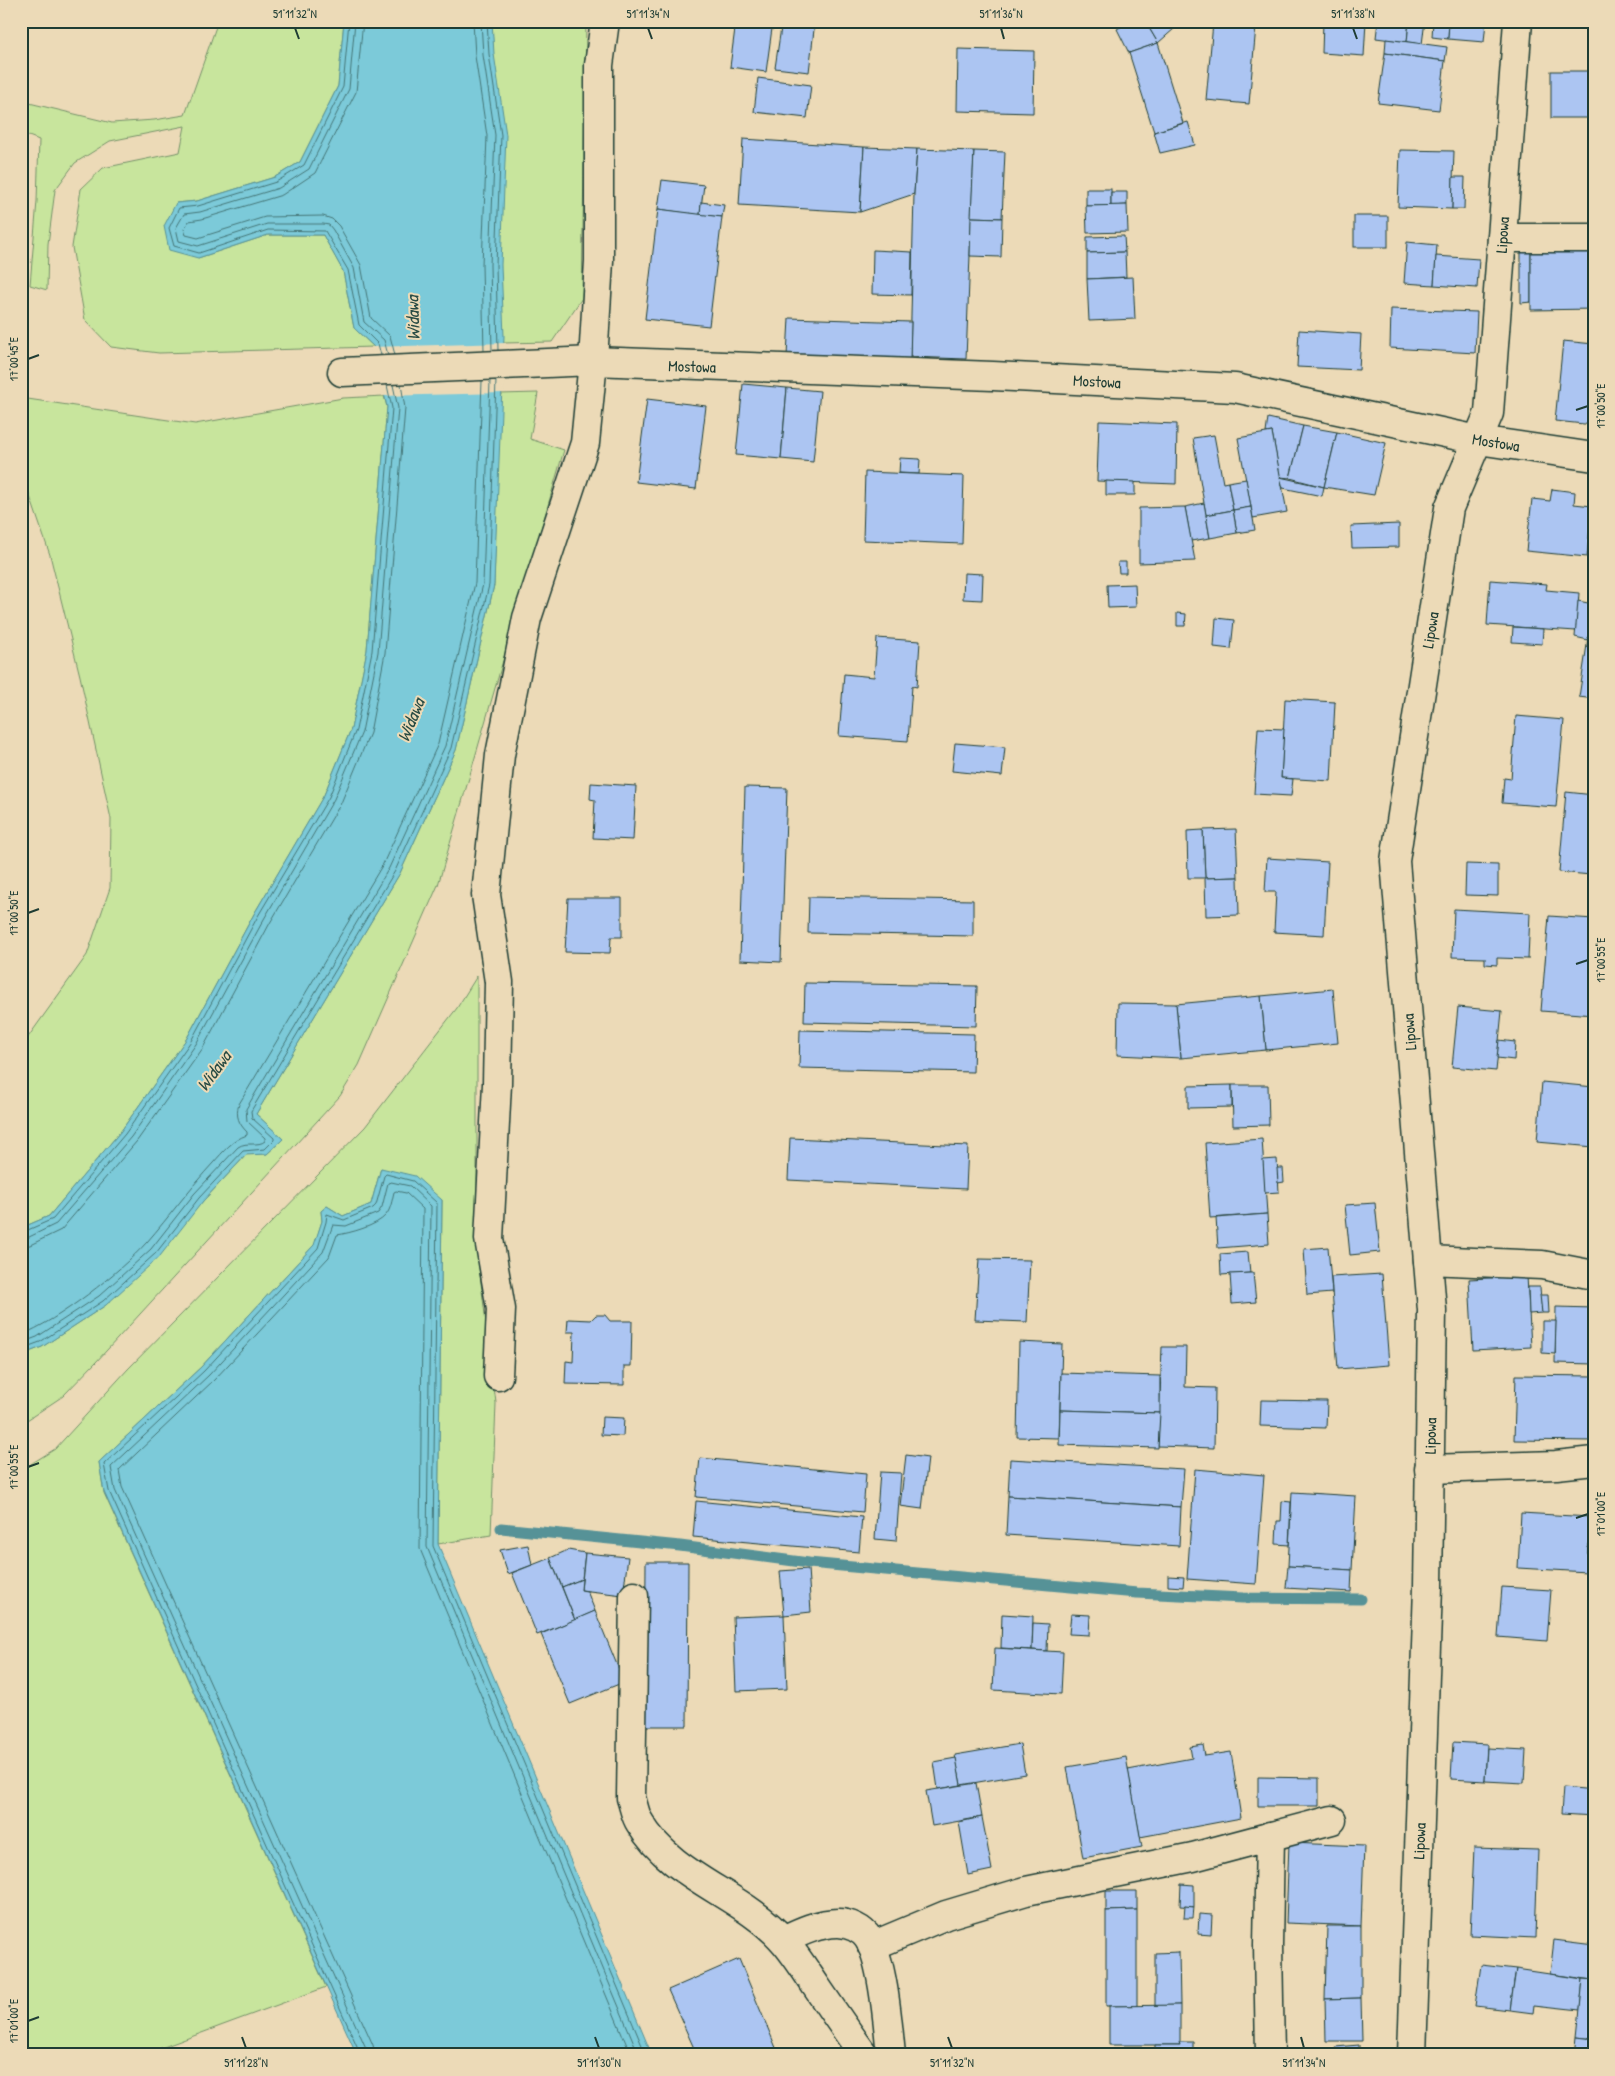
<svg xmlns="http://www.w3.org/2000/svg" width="1615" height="2076" viewBox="0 0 1615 2076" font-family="'Patrick Hand',sans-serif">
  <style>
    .green { fill: #c8e59d; stroke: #749168 }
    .water { fill: #7ccad9; stroke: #579297 }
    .pier { fill: #ecdab7 }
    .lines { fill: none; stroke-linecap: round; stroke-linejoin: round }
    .shore { stroke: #447576; stroke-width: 1 }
    .stream { stroke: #579297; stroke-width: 11 }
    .building { fill: #acc5f2; stroke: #1f3d34 }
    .minor-casing { stroke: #1f3d34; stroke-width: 31 }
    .minor { stroke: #ecdab7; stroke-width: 28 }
    .ticks { fill: none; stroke: #1f3d34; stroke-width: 2 }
    .labels { text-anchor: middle; stroke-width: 4; stroke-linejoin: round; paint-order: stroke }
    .street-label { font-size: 16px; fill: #1f3d34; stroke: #ecdab7 }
    .water-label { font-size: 18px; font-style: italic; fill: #284b44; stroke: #ecdab7 }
    .neatline { fill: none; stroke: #1f3d34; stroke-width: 2 }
    .ticks-label { font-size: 12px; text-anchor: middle; fill: #1f3d34 }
  </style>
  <rect width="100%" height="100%" fill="#ecdab7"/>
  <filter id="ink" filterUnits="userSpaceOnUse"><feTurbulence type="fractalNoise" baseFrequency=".02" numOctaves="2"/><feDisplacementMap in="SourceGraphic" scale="10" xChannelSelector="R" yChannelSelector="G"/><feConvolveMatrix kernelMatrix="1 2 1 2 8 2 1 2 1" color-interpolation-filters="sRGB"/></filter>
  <g filter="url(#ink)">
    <!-- green -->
    <g class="green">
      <polygon points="218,21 344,21 338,86 300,162 275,177 197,201 176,203 198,258 268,235 323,235 343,271 354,328 374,347 159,353 111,347 85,320 72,247 81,189 103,168 180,152 185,126 110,141 75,163 55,190 48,244 47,290 30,285 37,201 39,140 21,133 21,101 112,123 154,120 185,115"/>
      <polygon points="492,21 586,21 582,298 552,342 503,343"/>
      <polygon points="538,393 530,439 564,450 438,885 359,1065 340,1096 96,1362 63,1396 21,1424 21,1355 42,1347 106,1305 247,1154 267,1154 283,1139 256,1114 400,873 456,750 494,585 500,394"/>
      <polygon points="384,396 387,407 367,650 351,729 324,795 254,914 187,1038 121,1131 49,1216 21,1228 21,1047 87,955 110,888 111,819 80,676 50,555 21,470 21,398 195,424 343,398"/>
      <polygon points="477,976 477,1251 496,1403 491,1535 438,1544 442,1200 381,1168 371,1204 343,1216 327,1206 321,1211 322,1221 315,1244 201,1367 99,1462 104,1493 326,1987 142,2055 21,2055 21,1470 55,1449 128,1369 365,1127 457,1008"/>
    </g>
    <!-- water -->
    <g class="water">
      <polygon points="344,21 492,21 494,54 506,135 501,265 504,336 494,585 456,750 400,873 256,1114 283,1139 267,1154 246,1155 203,1201 160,1256 106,1305 42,1347 21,1355 21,1228 49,1216 121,1131 187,1038 254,914 324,795 351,729 367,650 387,407 374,347 354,328 343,271 323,235 268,235 198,258 169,250 164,226 176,203 197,201 275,177 300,162 338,86"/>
      <polygon points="381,1168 415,1176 442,1200 438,1544 652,2055 357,2055 104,1492 99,1462 201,1367 314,1245 322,1221 321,1211 327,1206 343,1216 371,1204"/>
    </g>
    <!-- pier -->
    <polygon class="pier" points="506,343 503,393 382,396 371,347"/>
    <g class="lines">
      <!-- shore -->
      <g class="shore">
        <polyline points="349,21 343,87 304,165 276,182 198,206 179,208 169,228 174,246 199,253 268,230 325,231 348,270 359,325 378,344 381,355"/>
        <polyline points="355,21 349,89 309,169 279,188 200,212 184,214 176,228 179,241 198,246 267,224 323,224 329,225 333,230 354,268 364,322 384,340 388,355"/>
        <polyline points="363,21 356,92 315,173 282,195 202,219 189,221 184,229 186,235 198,238 265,217 323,216 332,219 339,226 361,265 371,318 390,336 395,355"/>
        <polyline points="473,21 475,56 487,136 482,265 484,351"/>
        <polyline points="481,21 483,55 495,135 490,265 492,350"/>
        <polyline points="487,21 489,54 501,135 496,265 498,350"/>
        <polyline points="21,1233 53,1219 125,1134 191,1041 258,916 329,797 356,730 372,651 392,408 387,385"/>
        <polyline points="21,1239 27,1238 56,1224 131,1137 196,1044 264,919 334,799 362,732 378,652 398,408 393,385"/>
        <polyline points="21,1246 30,1245 61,1230 137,1141 203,1048 270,923 341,803 370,733 385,653 405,408 401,384"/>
        <path d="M21,1335c37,-14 99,-63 126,-93 22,-25 42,-53 66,-79 10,-11 19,-23 34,-28v-3c-8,-8 -12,-16 -8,-28l144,-240 55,-120 37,-161 7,-202"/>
        <path d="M21,1343l16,-6 62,-41 52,-47 43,-55 44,-47c9,-6 20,0 27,-6v-3l-18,-17 -1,-12 143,-241 56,-122 38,-162 7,-203"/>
        <polyline points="21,1349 40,1342 103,1301 156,1253 199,1198 243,1151 265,1149 274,1140 274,1138 252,1118 251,1111 395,871 451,748 489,585 496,380"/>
        <polyline points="361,2055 109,1491 104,1464 204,1371 318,1248 326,1222 327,1214 344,1220 373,1208 376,1205 384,1176 386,1174 413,1181 437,1203 433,1546 646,2055"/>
        <polyline points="367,2055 366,2048 115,1490 111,1467 209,1375 323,1252 333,1225 346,1226 378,1213 382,1207 388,1183 391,1182 410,1186 431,1206 427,1547 639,2055"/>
        <path d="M375,2055l-2,-10 -251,-558 -3,-17 95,-90 115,-123 8,-22c13,-2 40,-9 49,-20 5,-6 6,-15 8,-23l2,-1 10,2 17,16 -3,340 211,506"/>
      </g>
      <!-- stream -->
      <polyline class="stream" points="501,1528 680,1546 809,1563 1137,1593 1243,1598 1361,1599"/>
    </g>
    <!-- building -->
    <g class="building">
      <polygon points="736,21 773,21 766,72 730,67"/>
      <polygon points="782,21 815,21 809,72 775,68"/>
      <polygon points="1131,21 1145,21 1158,43 1129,53 1117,29"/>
      <polygon points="1145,21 1183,21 1158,43"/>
      <polygon points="1323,21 1366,21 1364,56 1322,53"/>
      <polygon points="1378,21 1409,21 1407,42 1376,38"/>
      <polygon points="1409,21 1425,21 1422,44 1407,42"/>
      <polygon points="1433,21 1449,21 1448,39 1432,37"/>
      <polygon points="1449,21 1486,21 1484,42 1448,39"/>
      <polygon points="1213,23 1256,26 1249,104 1206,100"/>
      <polygon points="1386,39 1447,47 1445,61 1385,53"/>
      <polygon points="1158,43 1183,123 1154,132 1129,53"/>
      <polygon points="958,49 1034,51 1033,113 957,111"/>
      <polygon points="1385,53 1445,61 1439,110 1378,103"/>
      <rect x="1551" y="71" width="43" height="47"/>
      <polygon points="758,78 811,85 807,118 754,112"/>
      <polygon points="1188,122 1195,145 1160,153 1154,132"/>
      <polygon points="743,139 864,147 860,212 739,205"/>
      <polygon points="864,147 917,149 914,194 860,212"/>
      <polygon points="917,149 974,151 966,359 910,357 914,194"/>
      <polygon points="1400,150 1454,151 1452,209 1398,207"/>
      <polygon points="974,151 1005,152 1002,218 971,217"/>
      <polygon points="1453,177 1465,177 1464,209 1452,209"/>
      <polygon points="662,180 704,185 700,215 658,209"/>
      <rect x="1086" y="189" width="25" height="17"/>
      <polygon points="1111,192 1127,192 1127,205 1111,206"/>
      <polygon points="701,202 724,205 722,217 700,215"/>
      <polygon points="1127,205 1128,232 1087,233 1086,206"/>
      <polygon points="658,209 722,217 709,326 645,319"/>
      <rect x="1354" y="216" width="34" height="31"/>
      <polygon points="971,217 1002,218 1001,257 970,256"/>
      <polygon points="1124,236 1125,252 1087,253 1087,237"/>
      <polygon points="1407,242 1437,245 1434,285 1404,283"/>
      <polygon points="873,250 912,252 911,295 872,294"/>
      <polygon points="1521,251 1531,251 1531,302 1521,303"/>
      <polygon points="1531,251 1594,251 1594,309 1531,310"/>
      <polygon points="1125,252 1126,277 1087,279 1087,253"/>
      <polygon points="1436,256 1479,259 1477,288 1434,285"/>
      <polygon points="1133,277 1135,319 1089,321 1087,279"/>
      <polygon points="1391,309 1477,312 1475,353 1390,348"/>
      <polygon points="789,318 911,322 910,361 787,356"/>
      <polygon points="1299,330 1361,334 1359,370 1297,367"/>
      <polygon points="1563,341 1594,344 1594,425 1555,421"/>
      <polygon points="743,384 787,388 781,459 736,455"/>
      <polygon points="787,388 820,391 813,462 781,459"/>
      <polygon points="647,399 706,406 696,489 636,482"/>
      <polygon points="1268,418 1303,426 1290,478 1280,477 1272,432 1266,433"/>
      <polygon points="1099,421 1177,424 1176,484 1097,481"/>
      <polygon points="1303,426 1337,432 1324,487 1290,478"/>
      <polygon points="1272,432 1287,512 1253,518 1238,438"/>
      <polygon points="1337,432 1386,443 1374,495 1324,487"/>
      <polygon points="1214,435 1223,483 1228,482 1233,510 1206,515 1193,438"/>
      <polygon points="900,458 920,459 919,474 899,473"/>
      <polygon points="865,472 964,476 962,544 863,540"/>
      <polygon points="1280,477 1324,487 1322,496 1283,488"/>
      <polygon points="1246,479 1251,507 1233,510 1228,482"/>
      <polygon points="1106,481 1135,482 1135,495 1106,495"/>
      <polygon points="1552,489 1575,492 1574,504 1592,506 1587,557 1526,551 1532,499 1550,501"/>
      <polygon points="1204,503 1210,538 1191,541 1185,507"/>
      <polygon points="1185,507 1195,561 1139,563 1139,508"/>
      <polygon points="1251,507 1255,530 1237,533 1233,510"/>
      <polygon points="1233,510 1237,533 1210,538 1206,515"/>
      <polygon points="1399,524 1399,547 1352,548 1351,526"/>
      <polygon points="1118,562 1126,562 1126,573 1119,573"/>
      <polygon points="964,573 983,574 982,600 963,599"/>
      <polygon points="1490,580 1547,584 1546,590 1579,593 1576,631 1487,625"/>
      <polygon points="1135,584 1136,607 1108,608 1107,585"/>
      <polygon points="1578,601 1593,604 1588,640 1575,637"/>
      <polygon points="1177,613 1186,614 1185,626 1177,626"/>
      <polygon points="1216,618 1234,620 1231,649 1214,647"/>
      <polygon points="1590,625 1594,626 1594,699 1579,697"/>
      <polygon points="1513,627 1543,629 1542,644 1512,642"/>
      <polygon points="877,638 920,641 917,687 912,686 908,741 839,736 844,674 874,677"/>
      <polygon points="1285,699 1335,702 1331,781 1281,778"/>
      <polygon points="1516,716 1564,720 1556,807 1502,803 1504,778 1511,779"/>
      <polygon points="1258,728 1284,729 1281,778 1293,779 1291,796 1254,794"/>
      <polygon points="955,743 1005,747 1002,776 952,771"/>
      <polygon points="591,783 636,786 633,840 593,838 595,800 590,799"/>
      <polygon points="745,787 787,788 781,962 740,960"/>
      <polygon points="1566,792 1594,795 1594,852 1591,875 1559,872"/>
      <polygon points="1236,829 1238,877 1205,878 1203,830"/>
      <polygon points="1203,830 1205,878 1188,878 1187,831"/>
      <polygon points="1267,858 1328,862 1324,935 1274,932 1276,892 1265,892"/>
      <polygon points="1466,864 1498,865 1498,896 1465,895"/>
      <polygon points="1238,877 1239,915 1206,916 1205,878"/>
      <polygon points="809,897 973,900 973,936 808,933"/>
      <polygon points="568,898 622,898 622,937 611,937 610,953 565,952"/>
      <polygon points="1454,909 1530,913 1528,959 1497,958 1497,965 1485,964 1485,958 1452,957"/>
      <polygon points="1549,916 1594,919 1594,1015 1541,1011"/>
      <polygon points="805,983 977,986 976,1026 804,1022"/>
      <polygon points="1333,989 1338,1043 1266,1050 1261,996"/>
      <polygon points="1261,996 1266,1050 1181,1058 1176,1004"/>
      <polygon points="1118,1003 1176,1004 1181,1058 1117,1055"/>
      <polygon points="1458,1007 1502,1011 1496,1071 1452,1067"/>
      <polygon points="800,1030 974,1034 973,1072 799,1068"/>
      <polygon points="1499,1040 1515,1042 1514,1060 1497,1058"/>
      <polygon points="1542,1082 1594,1087 1594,1147 1537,1142"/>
      <polygon points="1232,1085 1232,1107 1188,1108 1188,1086"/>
      <polygon points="1232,1085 1268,1085 1269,1125 1233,1126"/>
      <polygon points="790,1138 968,1146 966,1189 788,1180"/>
      <polygon points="1262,1139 1267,1214 1210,1218 1205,1143"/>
      <polygon points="1277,1159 1279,1192 1265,1193 1263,1160"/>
      <polygon points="1277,1168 1283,1168 1284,1182 1278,1183"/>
      <polygon points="1375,1203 1380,1252 1350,1255 1345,1205"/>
      <polygon points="1267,1214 1269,1244 1218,1248 1216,1218"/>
      <polygon points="1328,1247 1332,1293 1307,1295 1304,1249"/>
      <polygon points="1248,1252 1250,1273 1221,1275 1220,1254"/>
      <polygon points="979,1259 1030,1260 1027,1322 975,1320"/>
      <polygon points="1250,1273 1253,1273 1256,1302 1232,1304 1230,1274"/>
      <polygon points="1382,1274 1389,1365 1338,1369 1331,1277"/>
      <polygon points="1527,1276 1531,1347 1473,1350 1469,1279"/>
      <polygon points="1528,1287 1540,1287 1542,1313 1529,1314"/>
      <polygon points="1540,1295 1548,1295 1549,1313 1542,1313"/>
      <polygon points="1556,1307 1594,1308 1594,1364 1555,1363"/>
      <polygon points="596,1315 605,1315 610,1321 632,1321 631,1366 624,1366 624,1385 565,1384 566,1361 573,1362 574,1332 567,1332 568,1319 591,1320"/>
      <polygon points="1542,1321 1556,1321 1555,1354 1542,1353"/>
      <polygon points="1019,1342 1062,1344 1059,1438 1017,1437"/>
      <polygon points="1162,1347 1186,1347 1185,1387 1215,1388 1214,1448 1158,1446"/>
      <polygon points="1061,1373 1160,1376 1160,1413 1060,1410"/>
      <polygon points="1516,1375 1594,1376 1594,1441 1514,1440"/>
      <polygon points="1261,1400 1327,1401 1326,1428 1260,1426"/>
      <polygon points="1060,1410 1160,1413 1158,1448 1059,1445"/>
      <polygon points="602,1417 624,1418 623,1436 601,1435"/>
      <polygon points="906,1455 928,1458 922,1509 900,1506"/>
      <polygon points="700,1458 866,1474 863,1512 696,1497"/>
      <polygon points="1010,1459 1184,1469 1181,1507 1008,1496"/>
      <polygon points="1195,1469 1264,1475 1256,1584 1187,1579"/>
      <polygon points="880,1472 901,1473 896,1541 875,1539"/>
      <polygon points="1292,1492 1356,1496 1352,1570 1288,1566"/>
      <polygon points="1008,1496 1181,1507 1179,1546 1006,1535"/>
      <polygon points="696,1501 862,1517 859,1552 693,1537"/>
      <polygon points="1282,1501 1291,1502 1289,1545 1276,1544 1277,1521 1281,1521"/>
      <polygon points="1521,1513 1590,1517 1587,1572 1518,1568"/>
      <polygon points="1589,1529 1594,1529 1594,1572 1587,1572"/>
      <polygon points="528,1545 532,1565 508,1574 500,1550"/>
      <polygon points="568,1550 585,1553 582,1579 562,1587 550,1558"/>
      <polygon points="585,1553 628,1557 623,1595 581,1590"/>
      <polygon points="550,1558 575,1620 537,1635 512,1573"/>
      <polygon points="646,1562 688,1562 687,1726 645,1726"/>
      <polygon points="1288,1566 1352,1570 1351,1592 1286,1588"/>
      <polygon points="808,1569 811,1612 784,1615 780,1571"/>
      <polygon points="1168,1576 1184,1577 1183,1587 1168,1586"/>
      <polygon points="582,1579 581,1590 587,1591 595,1611 575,1620 562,1587"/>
      <polygon points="1502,1587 1551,1590 1547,1641 1498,1637"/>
      <polygon points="595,1611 624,1682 570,1704 541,1634"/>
      <polygon points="1002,1614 1033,1616 1032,1650 1001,1648"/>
      <polygon points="1071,1614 1090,1615 1089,1635 1069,1634"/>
      <polygon points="784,1615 787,1689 736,1691 733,1617"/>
      <polygon points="1033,1623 1048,1624 1047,1651 1032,1650"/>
      <polygon points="995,1648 1063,1652 1061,1694 993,1690"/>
      <polygon points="1453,1742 1487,1744 1485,1781 1451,1779"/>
      <polygon points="1020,1744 1025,1774 961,1785 955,1755"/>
      <polygon points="1203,1745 1205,1756 1231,1752 1241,1818 1140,1837 1128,1770 1192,1758 1190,1747"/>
      <polygon points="1487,1748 1526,1750 1524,1783 1485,1781"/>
      <polygon points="1126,1757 1142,1847 1083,1858 1067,1767"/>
      <polygon points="956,1758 961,1785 938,1789 934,1762"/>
      <polygon points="1258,1777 1319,1778 1319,1806 1258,1806"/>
      <polygon points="976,1783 982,1817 932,1826 926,1791"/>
      <polygon points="1563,1787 1594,1790 1594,1816 1561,1814"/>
      <polygon points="982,1817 992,1870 968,1875 959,1822"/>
      <polygon points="1289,1843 1364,1846 1361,1926 1286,1923"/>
      <polygon points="1474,1848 1538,1850 1535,1938 1470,1935"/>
      <polygon points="1181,1884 1194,1885 1194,1907 1180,1906"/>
      <polygon points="1106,1891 1137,1891 1137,1910 1106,1911"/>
      <polygon points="1185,1906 1194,1907 1193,1918 1184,1918"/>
      <polygon points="1137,1910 1137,2006 1106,2006 1106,1911"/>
      <polygon points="1199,1914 1212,1915 1211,1935 1198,1934"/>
      <polygon points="1327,1926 1361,1926 1361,1998 1325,1999"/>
      <polygon points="1554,1940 1594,1945 1594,1980 1550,1974"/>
      <polygon points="1179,1952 1180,2005 1155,2006 1155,1953"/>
      <polygon points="739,1959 779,2055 697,2055 668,1990"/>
      <polygon points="1481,1965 1516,1969 1510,2010 1475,2006"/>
      <polygon points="1516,1969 1583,1979 1580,2010 1534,2005 1533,2013 1510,2010"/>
      <polygon points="1583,1979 1594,1980 1594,2039 1577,2037"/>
      <polygon points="1361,1998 1362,2041 1326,2041 1325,1999"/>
      <polygon points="1180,2005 1180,2045 1109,2045 1109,2006"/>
      <polygon points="1577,2037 1594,2039 1594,2055 1575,2055"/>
      <polygon points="1179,2042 1193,2042 1193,2055 1155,2055 1155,2045 1180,2045"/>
      <polygon points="1359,2045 1359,2055 1335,2055 1335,2047"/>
    </g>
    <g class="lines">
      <!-- minor casing -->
      <g class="minor-casing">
        <g id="minor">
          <polyline points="1502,238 1594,238"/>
          <polyline points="342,372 593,361 993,376 1235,388 1478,440 1594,457"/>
          <polyline points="1428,1260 1542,1265 1594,1275"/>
          <polyline points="498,1376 501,1309 489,1239 497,1084 499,982 486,895 500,755 527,618 585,443 593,361 599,261 599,65 605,21"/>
          <polyline points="1429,1469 1556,1465 1594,1461"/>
          <path d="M634,1596l-3,202c3,8 4,18 9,25 32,55 101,70 143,117 13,15 24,33 35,49 15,22 30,44 46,66"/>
          <path d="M783,1940c17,-8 36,-17 55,-17 11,0 24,6 30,15 15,22 20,88 23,117"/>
          <polyline points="872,1946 946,1915 1026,1891 1193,1857 1332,1820"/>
          <polyline points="1270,2055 1268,1945 1270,1836"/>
          <polyline points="1412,2055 1428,1587 1432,1310 1395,861 1449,508 1489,413 1518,21"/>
        </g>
      </g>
      <!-- minor -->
      <use href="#minor" class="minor"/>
    </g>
  </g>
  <!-- ticks -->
  <path class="ticks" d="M295,28l4,11M648,28l4,11M1001,28l3,11M1353,28l4,11M28,359l11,-4M1576,410l12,-4M28,913l11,-4M1576,964l12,-4M28,1467l11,-4M1576,1518l12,-4M28,2021l11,-4M242,2037l4,11M595,2037l4,11M948,2037l4,11M1301,2037l3,11"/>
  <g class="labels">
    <!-- street labels -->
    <g class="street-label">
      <text transform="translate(1502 235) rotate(-86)" y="6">Lipowa</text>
      <text transform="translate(692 366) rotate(2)" y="6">Mostowa</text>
      <text transform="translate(1097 381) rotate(3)" y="6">Mostowa</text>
      <text transform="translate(1496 442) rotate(9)" y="6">Mostowa</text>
      <text transform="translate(1430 630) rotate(-81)" y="6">Lipowa</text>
      <text transform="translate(1409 1032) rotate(-95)" y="6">Lipowa</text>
      <text transform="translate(1430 1436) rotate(-89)" y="6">Lipowa</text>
      <text transform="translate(1419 1841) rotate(-88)" y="6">Lipowa</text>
    </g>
    <!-- water labels -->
    <g class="water-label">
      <text transform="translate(413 318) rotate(-92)" y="6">Widawa</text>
      <text transform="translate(411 720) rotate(-68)" y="6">Widawa</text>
      <text transform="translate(214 1071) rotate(-54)" y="6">Widawa</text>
    </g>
  </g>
  <!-- margin -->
  <rect width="1615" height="2076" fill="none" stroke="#ecdab7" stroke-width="55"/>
  <rect x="28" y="28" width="1560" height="2020" class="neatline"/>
  <g class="ticks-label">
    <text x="295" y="18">51°11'32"N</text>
    <text x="648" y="18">51°11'34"N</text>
    <text x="1001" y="18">51°11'36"N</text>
    <text x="1353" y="18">51°11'38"N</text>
    <text transform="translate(14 359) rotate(-90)" y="4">17°00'45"E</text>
    <text transform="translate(1601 406) rotate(-90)" y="4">17°00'50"E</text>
    <text transform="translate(14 913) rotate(-90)" y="4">17°00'50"E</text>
    <text transform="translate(1601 960) rotate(-90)" y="4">17°00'55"E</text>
    <text transform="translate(14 1467) rotate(-90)" y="4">17°00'55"E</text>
    <text transform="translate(1601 1514) rotate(-90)" y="4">17°01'00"E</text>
    <text transform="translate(14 2021) rotate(-90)" y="4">17°01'00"E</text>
    <text x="246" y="2067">51°11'28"N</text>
    <text x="599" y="2067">51°11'30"N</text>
    <text x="952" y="2067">51°11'32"N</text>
    <text x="1304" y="2067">51°11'34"N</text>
  </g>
</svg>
